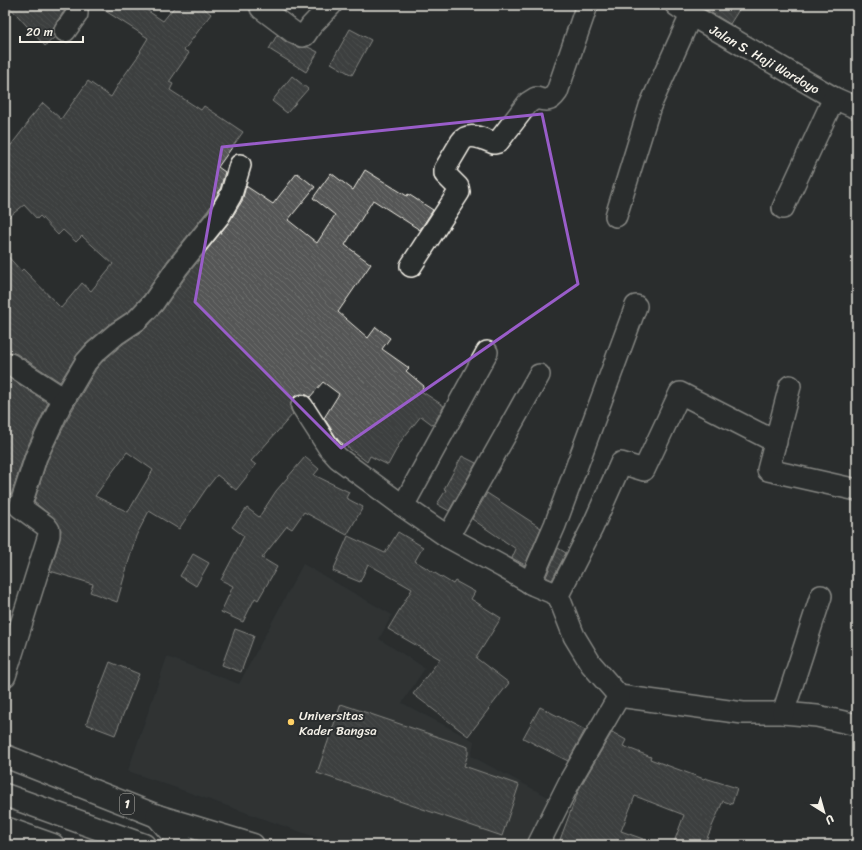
<svg xmlns="http://www.w3.org/2000/svg" width="862" height="850" viewBox="0 0 862 850" font-family="Sriracha,sans-serif">
  <style>
    .built { fill: #373a3a }
    .building { fill: url(#building-back-hatch); stroke: #f4f1e8; fill-rule: evenodd }
    .lines { fill: none; stroke-linecap: round; stroke-linejoin: round }
    .street-casing { stroke: #f4f1e8; stroke-width: 24 }
    .highway-casing { stroke: #f4f1e8; stroke-width: 25 }
    .street { stroke: #2a2d2e; stroke-width: 21 }
    .highway { stroke: #2a2d2e; stroke-width: 22 }
    .marked { fill: none; stroke: #995dc9; stroke-width: 3; stroke-linejoin: round }
    .poi-dot { fill: #ffd166; stroke: #2a2d2e; stroke-width: 1.5 }
    .labels { text-anchor: middle; stroke-width: 4; stroke-linejoin: round; paint-order: stroke }
    .shield { fill: #2a2d2e; stroke: #b7b6b0; stroke-width: 1 }
    .shield-label { font-size: 12px; font-weight: bold; fill: #f4f1e8 }
    .street-label { font-size: 13px; fill: #f4f1e8; stroke: #2a2d2e }
    .poi-label { font-size: 13px; fill: #f4f1e8; stroke: #2a2d2e; text-anchor: start }
  </style>
  <defs>
    <pattern id="building-back-hatch" width="6" height="6" patternUnits="userSpaceOnUse"><rect width="6" height="6" fill="#555756"/><path d="M-1 5l2 2M0 0l6 6M5-1l2 2" fill="none" stroke="#6e706e"/></pattern>
  </defs>
  <rect width="100%" height="100%" fill="#2a2d2e"/>
  <filter id="ink" filterUnits="userSpaceOnUse"><feTurbulence type="fractalNoise" baseFrequency=".025" numOctaves="2"/><feDisplacementMap in="SourceGraphic" scale="8" xChannelSelector="R" yChannelSelector="G"/><feConvolveMatrix kernelMatrix="1 2 1 2 8 2 1 2 1" color-interpolation-filters="sRGB"/></filter>
  <g filter="url(#ink)">
    <!-- built -->
    <polygon class="built" points="303,564 392,615 379,639 425,668 402,703 474,741 471,756 550,798 525,845 338,845 128,771 167,657 239,684"/>
    <!-- building -->
    <g class="building">
      <polygon points="8,5 65,5 65,10 55,24 53,30 55,37 45,46"/>
      <polygon points="96,5 139,5 163,21 176,5 200,5 211,14 184,50 189,53 169,82 173,84 170,90 201,110 204,106 243,132 218,167 225,172 220,190 209,209 168,260 144,295 129,311 108,325 86,344 76,356 60,382 17,354 11,352 5,353 5,253 21,271 23,269 61,308 82,283 91,291 113,264 82,236 76,242 63,230 58,235 40,216 37,219 24,205 5,220 5,153 28,123 27,122 43,103 61,119 88,81 111,97 121,80 141,52 140,51 148,38"/>
      <polygon points="698,5 742,5 730,24"/>
      <polygon points="350,29 371,40 352,75 331,63"/>
      <polygon points="277,35 286,42 297,47 308,47 318,52 306,72 269,49"/>
      <polygon points="292,76 308,89 287,113 272,101"/>
      <path d="M365,170l42,26 1,-2 25,16 -13,20 -47,-30 -28,45 26,19 -33,48 30,26 8,-11 14,11 -8,11 27,19 -3,3 18,15 -3,5 23,15 -11,19 -12,-9 -20,25 -13,24 -18,-9 -3,6 -29,-22 -14,-22 15,-24 -16,-12 -13,15 -3,-2 -6,-1 -6,2 -3,4 -2,7 3,7 -42,47 5,4 -20,25 -19,-15 -11,14 -27,40 -30,-18 -13,25 -19,66 -27,-10 3,-8 -43,-13 10,-32 1,-9 -6,-11 -21,-17 13,-41 23,-47 26,-45 7,-8 20,-17 23,-16 16,-17 25,-36 42,-53 13,-21 4,-15 27,18 24,-31 18,14 -27,33 29,23 18,-28 -22,-17 18,-25 22,17zM127,452l26,18 -25,42 -33,-16z"/>
      <polygon points="5,375 48,403 25,452 11,495 5,491"/>
      <polygon points="462,456 476,463 449,511 437,504 446,490 444,489"/>
      <polygon points="305,457 319,469 314,475 349,492 346,498 363,507 347,535 304,512 292,529 287,526 262,558 277,567 258,600 255,598 243,622 221,612 233,586 221,580 244,536 232,527 247,508 259,517 276,491"/>
      <polygon points="487,493 541,528 525,565 512,558 516,549 472,519"/>
      <polygon points="398,532 423,547 415,561 453,584 455,581 475,592 471,599 501,618 476,658 509,683 468,736 413,694 440,659 388,629 412,589 368,564 360,582 333,571 348,536 385,553"/>
      <polygon points="558,548 566,553 552,580 546,577"/>
      <polygon points="193,554 209,563 196,586 180,576"/>
      <polygon points="235,629 254,636 241,672 222,665"/>
      <polygon points="110,662 139,674 115,735 86,724"/>
      <polygon points="341,704 468,747 468,754 464,766 519,785 502,836 317,773"/>
      <polygon points="540,707 585,730 568,761 523,738"/>
      <polygon points="612,732 626,740 623,746 651,757 650,759 704,779 705,778 737,788 732,804 723,801 704,845 673,845 684,815 635,796 621,831 654,843 654,845 558,845 579,789"/>
    </g>
    <g class="lines">
      <!-- street casing -->
      <g class="street-casing">
        <g id="street">
          <polyline points="676,5 691,15 834,98 857,108"/>
          <polyline points="261,8 293,32 302,36 305,35 311,26 331,5"/>
          <polyline points="65,31 77,14 77,5"/>
          <polyline points="783,208 834,98"/>
          <polyline points="616,216 650,106 691,15"/>
          <path d="M411,266l48,-74 -1,-5 -13,-13v-5l16,-27c7,-11 23,-3 33,1l4,-1 30,-39 8,-5c11,3 14,4 21,-6l30,-87"/>
          <polyline points="487,352 403,506 448,537 503,567 534,585 558,595"/>
          <polyline points="10,364 64,399"/>
          <polyline points="790,386 768,470 857,490"/>
          <polyline points="302,406 329,448 338,458 403,506"/>
          <polyline points="776,442 680,393 644,470 621,463 592,528 558,595 574,636 591,664 619,696 743,713 783,713 817,716 857,725"/>
          <polyline points="448,537 539,375"/>
          <polyline points="530,583 555,525 636,306"/>
          <polyline points="5,676 49,535 49,530 46,526 20,507 36,457 59,408 86,362 95,352 116,334 137,320 153,303 177,268 219,216 231,195 240,165"/>
          <polyline points="783,713 821,596"/>
          <polyline points="538,845 571,779 619,696"/>
        </g>
      </g>
      <!-- highway casing -->
      <g class="highway-casing">
        <g id="highway">
          <polyline points="5,756 157,816 253,845"/>
          <polyline points="5,795 144,845"/>
          <polyline points="157,816 182,845"/>
          <polyline points="5,828 53,845"/>
        </g>
      </g>
      <!-- street -->
      <use href="#street" class="street"/>
      <!-- highway -->
      <use href="#highway" class="highway"/>
    </g>
  </g>
  <!-- marked area -->
  <path d="M0 0H862V850H0ZM542,114l36,170 -237,164 -146,-146 27,-155z" fill="#2a2d2e" fill-opacity=".55" fill-rule="evenodd"/>
  <path class="marked" d="M542,114l36,170 -237,164 -146,-146 27,-155z"/>
  <!-- markers -->
  <circle class="poi-dot" cx="291" cy="722" r="4"/>
  <g class="labels">
    <!-- shield labels -->
    <rect class="shield" x="120" y="794" width="14" height="20" rx="3"/>
    <g class="shield-label">
      <text x="127" y="808">1</text>
    </g>
    <!-- street labels -->
    <g class="street-label">
      <text transform="translate(765 59) rotate(30)" y="5">Jalan S. Haji Wardoyo</text>
    </g>
    <!-- poi labels -->
    <g class="poi-label">
      <text x="299" y="720">Universitas<tspan x="299" dy="15">Kader Bangsa</tspan></text>
    </g>
  </g>
  <!-- margin -->
  <rect width="862" height="850" fill="none" stroke="#2a2d2e" stroke-width="20"/>
  <rect x="10" y="10" width="842" height="830" fill="none" stroke="#f4f1e8" stroke-width="1.5" filter="url(#ink)"/>
  <!-- north arrow -->
  <g transform="translate(824 812) rotate(143)" stroke="#2a2d2e" stroke-width="3" paint-order="stroke">
  <path d="M0-3L7 15L0 10L-7 15Z" fill="#f4f1e8"/>
  <text y="-6" font-size="11" font-weight="bold" text-anchor="middle" fill="#f4f1e8">U</text>
  </g>
  <!-- scale -->
  <path d="M20 36v6h63v-6" fill="none" stroke="#f4f1e8" stroke-width="2"/>
  <text x="26" y="36" font-size="12" fill="#f4f1e8" stroke="#2a2d2e" stroke-width="3" paint-order="stroke">20 m</text>
</svg>
